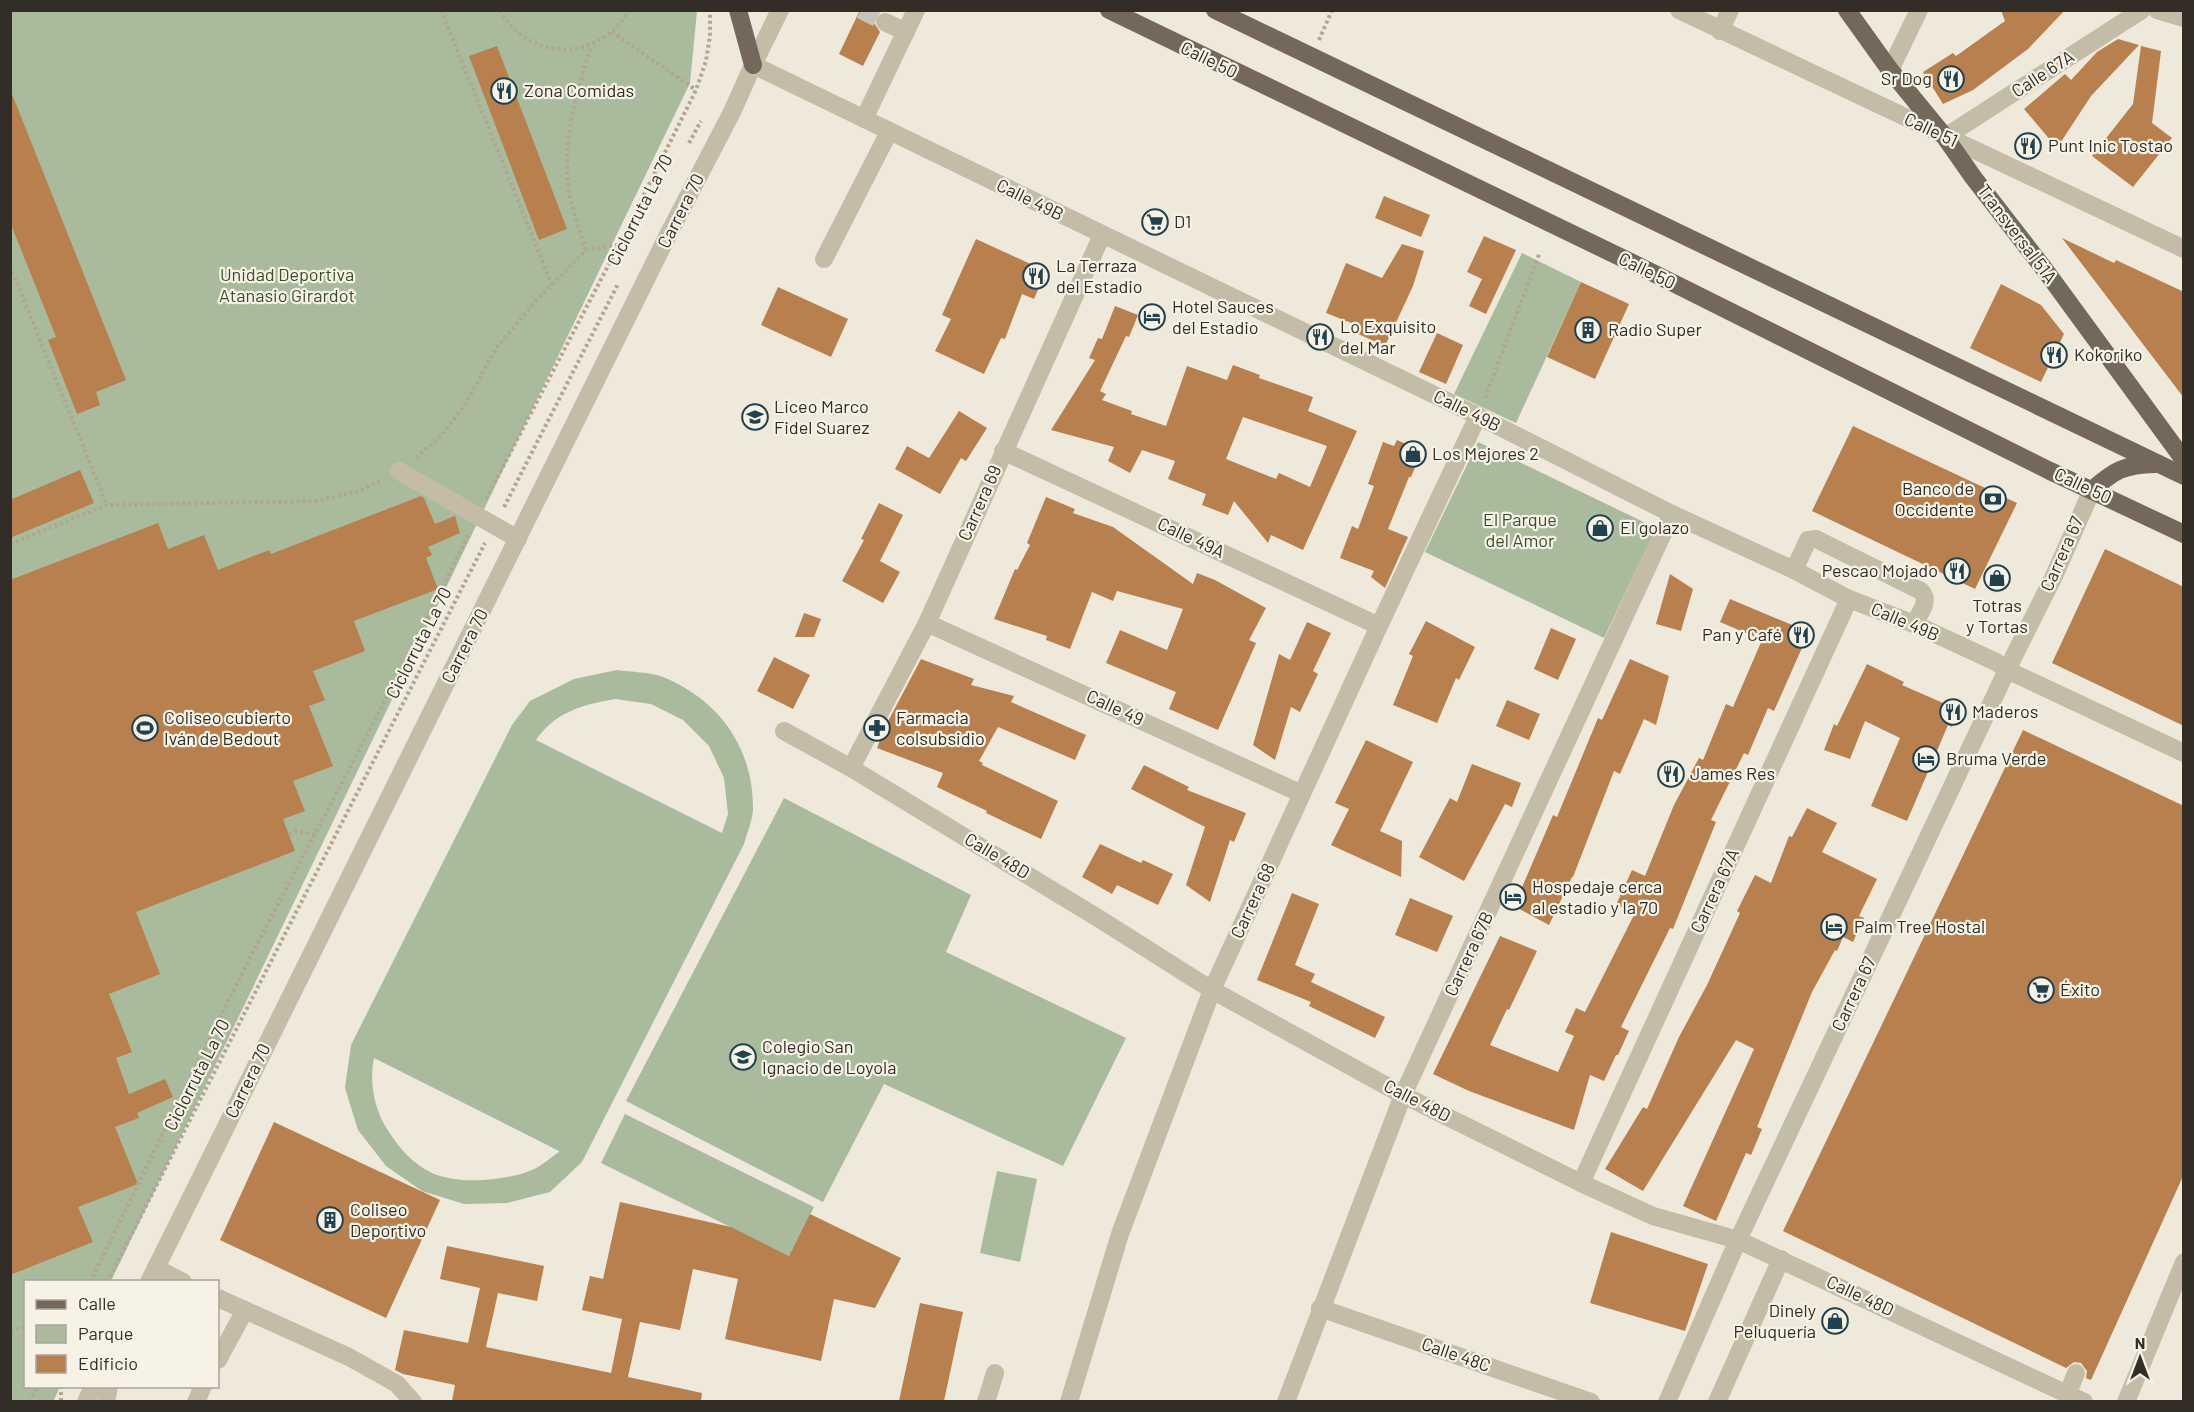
<svg xmlns="http://www.w3.org/2000/svg" width="2194" height="1412" viewBox="0 0 2194 1412" font-family="Barlow,sans-serif">
  <style>
    .green { fill: #a9bb9c; fill-rule: evenodd }
    .building { fill: #b8804e; fill-rule: evenodd }
    .lines { fill: none; stroke-linecap: round; stroke-linejoin: round }
    .minor-tunnel { stroke: #c8c3b6; stroke-width: 18; stroke-dasharray: 18 9; stroke-linecap: butt }
    .path { stroke: #b0a692; stroke-width: 4; stroke-dasharray: 3 3; stroke-linecap: butt }
    .minor { stroke: #c5bca8; stroke-width: 18 }
    .major { stroke: #73685a; stroke-width: 18 }
    .labels { text-anchor: middle; stroke-width: 4.5; stroke-linejoin: round; paint-order: stroke }
    .street-label { font-size: 18px; fill: #322d27; stroke: #f6f3e6 }
    .poi-label { font-size: 18px; fill: #322d27; stroke: #f6f3e6; text-anchor: start }
    .park-label { font-size: 18px; fill: #3a4e2e; stroke: #f6f3e6 }
  </style>
  <rect width="100%" height="100%" fill="#eee9da"/>
  <!-- green -->
  <g class="green">
    <polygon points="10,11 697,11 690,83 111,1281 26,1282 26,1386 60,1387 53,1402 10,1401"/>
    <polygon points="1522,253 1581,282 1516,423 1454,394"/>
    <polygon points="1478,442 1656,528 1604,638 1425,552"/>
    <path d="M617,670c14,2 32,2 46,7 56,23 90,70 90,131 0,11 -6,25 -9,36l-162,318 -32,30 -43,11 -43,1 -42,-13 -36,-25 -28,-36 -13,-42 6,-43 161,-320 18,-24 44,-22zM615,699l36,5 32,16 26,26 15,32 4,36 -6,19 -186,-93c20,-29 47,-35 79,-41zM374,1058l185,93v1c-8,5 -17,14 -27,18 -26,11 -74,15 -100,3 -19,-9 -32,-24 -43,-41 -15,-22 -20,-49 -15,-74z"/>
    <polygon points="784,798 971,895 946,952 1126,1038 1063,1166 884,1084 823,1202 626,1101"/>
    <polygon points="625,1114 814,1207 789,1256 601,1163"/>
    <polygon points="997,1171 1037,1179 1020,1262 980,1253"/>
  </g>
  <!-- building -->
  <g class="building">
    <polygon points="860,10 891,10 879,12 875,17 874,23 880,32 863,66 839,54"/>
    <polygon points="2001,10 2065,10 2028,49 1973,90 1943,104 1923,72 1953,53 1956,56 2005,21"/>
    <polygon points="2118,39 2139,45 2091,96 2057,148 2024,109 2065,74 2071,80 2097,52"/>
    <polygon points="497,46 567,229 539,240 469,56"/>
    <polygon points="2141,46 2161,51 2152,123 2172,138 2133,187 2092,156 2133,104"/>
    <polygon points="10,89 126,380 96,392 100,405 77,414 48,340 56,337 10,222"/>
    <polygon points="1384,196 1430,215 1421,237 1375,218"/>
    <polygon points="1484,236 1516,250 1486,314 1469,306 1482,279 1467,272"/>
    <polygon points="2062,238 2114,263 2116,260 2184,292 2184,398"/>
    <polygon points="976,239 1046,271 1034,299 1022,294 1005,339 1001,338 984,374 935,351 951,319 942,315"/>
    <polygon points="1402,244 1424,251 1413,286 1385,346 1356,333 1359,326 1326,313 1346,263 1382,278"/>
    <polygon points="1581,282 1629,304 1595,379 1547,357"/>
    <polygon points="2001,284 2041,305 2064,334 2041,382 1970,348"/>
    <polygon points="778,287 848,319 831,357 761,325"/>
    <path d="M1115,306l23,9 -9,22 -3,-1 -26,55 6,3 -4,6 30,11 -1,3 35,12 21,-60 40,14 6,-15 27,10 -1,3 54,19 -5,14 49,20 -54,119 -32,-15 -3,8 -34,-42 -6,14 -26,-10 4,-11 -38,-15 7,-18 -33,-11 -12,23 -22,-12 6,-14 -63,-17 44,-70 -6,-2 9,-20 4,1zM1243,417l84,29 -17,41 -31,-14 -3,6 -50,-20z"/>
    <polygon points="1437,333 1463,345 1446,384 1419,372"/>
    <polygon points="959,411 987,428 966,461 961,458 940,494 895,469 907,446 929,458"/>
    <polygon points="1853,426 2017,503 1975,589 1812,511"/>
    <polygon points="1397,440 1422,451 1411,477 1409,477 1388,529 1408,537 1385,588 1371,577 1374,571 1340,558 1352,526 1358,529 1374,486 1368,484 1383,442 1394,446"/>
    <polygon points="80,470 94,503 10,538 10,500"/>
    <polygon points="421,496 424,498 435,524 455,516 460,533 428,547 432,555 426,558 438,589 354,621 365,651 313,671 325,700 309,706 333,766 293,781 305,811 283,819 295,851 136,912 160,974 109,994 132,1052 116,1058 129,1094 165,1079 173,1097 137,1113 139,1118 115,1127 138,1184 78,1207 93,1242 10,1275 10,580 158,523 168,549 204,535 218,570 269,550 271,554"/>
    <polygon points="1046,497 1075,509 1073,513 1113,527 1193,584 1197,573 1215,580 1266,608 1249,640 1256,643 1218,730 1169,709 1176,692 1106,663 1120,630 1167,650 1183,609 1117,591 1113,601 1092,592 1070,649 1046,640 1047,636 994,619 1015,569 1017,570 1030,545 1027,543"/>
    <polygon points="879,503 903,515 880,561 900,572 883,603 842,581 864,540 861,539"/>
    <polygon points="2105,549 2184,587 2184,726 2052,663"/>
    <polygon points="1670,574 1693,589 1681,631 1656,624"/>
    <polygon points="1730,599 1809,632 1774,711 1768,708 1748,755 1744,753 1711,820 1716,822 1673,929 1670,928 1621,1027 1629,1031 1618,1055 1616,1055 1604,1081 1590,1075 1574,1130 1469,1091 1433,1074 1500,936 1537,951 1509,1010 1507,1009 1490,1045 1558,1072 1574,1036 1565,1032 1576,1008 1585,1012 1635,913 1616,905 1632,870 1645,876 1674,805 1699,758 1703,760 1726,704 1733,707 1762,640 1720,622"/>
    <polygon points="804,613 821,619 814,637 795,637"/>
    <polygon points="1426,621 1475,647 1459,680 1456,678 1437,723 1393,705 1413,656 1409,654"/>
    <polygon points="1307,622 1331,633 1313,671 1318,674 1300,712 1291,707 1275,760 1253,745 1279,654 1290,660"/>
    <polygon points="1551,628 1576,639 1558,680 1534,669"/>
    <polygon points="774,657 810,675 793,709 757,691"/>
    <polygon points="921,659 974,679 971,685 1014,696 1011,702 1086,735 1075,760 998,727 979,761 983,763 982,765 1058,801 1041,839 986,813 987,811 937,787 943,773 877,748 885,727"/>
    <polygon points="1630,659 1669,676 1656,725 1644,719 1620,774 1614,771 1573,877 1572,877 1549,925 1514,906 1553,815 1557,817 1598,718 1602,720"/>
    <polygon points="1867,664 1904,682 1902,685 1959,710 1952,727 1948,725 1907,821 1871,806 1900,738 1865,721 1850,759 1824,750 1834,724 1837,726"/>
    <polygon points="1507,700 1540,714 1529,740 1496,726"/>
    <polygon points="2023,730 2184,806 2184,1174 2091,1380 2086,1378 2087,1371 2081,1363 2074,1362 2066,1368 1783,1231"/>
    <polygon points="1366,740 1413,762 1380,831 1402,841 1401,877 1331,845 1349,809 1335,803"/>
    <polygon points="1472,764 1521,783 1512,807 1505,804 1464,881 1419,857 1450,798 1457,802"/>
    <polygon points="1144,765 1189,787 1187,790 1246,813 1234,842 1230,840 1210,902 1186,885 1205,827 1131,789"/>
    <polygon points="1807,808 1837,823 1822,852 1877,879 1859,916 1864,918 1853,942 1843,937 1837,951 1835,950 1812,992 1757,1127 1762,1129 1751,1155 1746,1153 1716,1221 1683,1206 1754,1049 1736,1040 1643,1191 1605,1169 1643,1107 1647,1109 1679,1037 1707,985 1740,913 1737,911 1755,875 1771,883 1789,836 1792,837"/>
    <polygon points="1100,844 1141,863 1143,860 1173,874 1158,905 1117,885 1112,894 1082,877"/>
    <polygon points="1292,893 1319,904 1295,965 1315,974 1311,982 1385,1017 1375,1038 1309,1006 1311,1002 1257,980"/>
    <polygon points="1410,898 1453,916 1437,952 1395,935"/>
    <polygon points="274,1122 440,1200 386,1318 220,1240"/>
    <polygon points="620,1202 731,1227 789,1256 810,1214 901,1258 875,1308 834,1299 821,1361 725,1339 738,1279 693,1269 680,1330 640,1322 628,1377 702,1393 701,1401 452,1401 455,1385 403,1374 395,1370 404,1330 468,1343 480,1288 440,1279 447,1246 544,1266 537,1301 498,1293 486,1347 611,1373 622,1319 582,1310 590,1276 603,1279"/>
    <polygon points="1611,1232 1708,1264 1685,1331 1590,1303"/>
    <polygon points="920,1303 963,1312 944,1401 899,1401"/>
  </g>
  <g class="lines">
    <!-- minor-tunnel -->
    <polyline class="minor-tunnel" points="861,10 885,22"/>
    <!-- path -->
    <g class="path">
      <polyline points="441,10 552,285"/>
      <path d="M500,10c21,38 67,51 103,28 10,-7 20,-16 25,-28"/>
      <polyline points="612,32 696,90"/>
      <polyline points="1319,40 1332,10"/>
      <polyline points="689,143 701,121"/>
      <path d="M586,250c-5,-16 -11,-32 -15,-49 -12,-53 5,-105 20,-155"/>
      <polyline points="10,266 107,505"/>
      <polyline points="1485,398 1540,252"/>
      <polyline points="416,458 441,436 466,403 497,347 535,302 586,250 619,245"/>
      <polyline points="486,499 619,245 696,90 706,61 710,36 710,10"/>
      <polyline points="504,507 618,284"/>
      <polyline points="10,544 107,505 317,501 359,491 382,480"/>
      <polyline points="289,834 296,831 316,835"/>
      <path d="M90,1282c54,-109 106,-218 161,-326 73,-141 149,-280 218,-423"/>
      <polyline points="107,1282 485,543"/>
      <polyline points="10,1331 26,1326"/>
      <polyline points="61,1386 61,1402"/>
      <polyline points="30,1402 38,1386"/>
    </g>
    <!-- minor -->
    <g class="minor">
      <polyline points="1679,10 2184,249"/>
      <polyline points="2157,10 2184,18"/>
      <polyline points="885,22 906,32"/>
      <polyline points="1720,31 1730,10"/>
      <polyline points="753,65 1478,416 1672,514 1794,570 1849,599 1914,624 1996,662 2007,670 2184,753"/>
      <polyline points="1890,70 1919,10"/>
      <polyline points="864,119 916,10"/>
      <polyline points="1945,137 2142,10"/>
      <polyline points="824,259 889,132"/>
      <polyline points="1003,451 1379,626"/>
      <polyline points="399,471 518,539"/>
      <path d="M1794,570l14,-30 8,-1 105,52c10,10 -2,23 -7,33"/>
      <polyline points="927,623 1302,794"/>
      <polyline points="784,731 851,768 1098,918 1212,990 1403,1095 1581,1183 1653,1216 1738,1240 2084,1402"/>
      <polyline points="851,768 927,623 1102,235"/>
      <polyline points="1581,1183 1849,599"/>
      <polyline points="156,1268 183,1282"/>
      <polyline points="149,1282 668,235 732,112 753,65 780,10"/>
      <polyline points="218,1298 349,1357 397,1384 413,1402"/>
      <polyline points="1320,1308 1591,1402"/>
      <polyline points="218,1360 245,1310"/>
      <polyline points="2068,1393 2076,1373"/>
      <polyline points="86,1402 93,1386"/>
      <polyline points="106,1402 109,1386"/>
      <polyline points="196,1402 203,1386"/>
      <polyline points="986,1402 995,1373"/>
      <polyline points="1069,1402 1120,1234 1212,990 1379,626 1478,416"/>
      <polyline points="1286,1402 1403,1095 1672,514"/>
      <polyline points="1667,1402 1738,1240 2007,670 2054,576 2092,490"/>
      <polyline points="1717,1402 1781,1259"/>
      <polyline points="2126,1402 2184,1262"/>
    </g>
    <!-- major -->
    <g class="major">
      <polyline points="738,10 753,65"/>
      <polyline points="1109,10 1647,270 2050,471 2184,534"/>
      <polyline points="1215,10 2184,476"/>
      <polyline points="1847,10 1890,70 1945,137 1973,177 2045,270 2184,460"/>
      <path d="M2092,490c23,-20 31,-25 63,-26"/>
    </g>
  </g>
  <!-- icons -->
  <defs>
    <g id="restaurant-ring" transform="scale(1.35)"><circle r="9.5" fill="#f6f3e6" stroke="#21414f" stroke-width="1.5"/><path d="M-5-6h1v4h1v-4h1v4h1v-4h1v5L-1.5 .5V6h-2V.5L-5-1ZM5-6V6H3V1.5H1.5Q1.5-4 5-6Z" fill="#21414f"/></g>
    <g id="supermarket-ring" transform="scale(1.35)"><circle r="9.5" fill="#f6f3e6" stroke="#21414f" stroke-width="1.5"/><path d="M-6-5.5h2.5l.6 2H6L4.5 2H-2.5L-4.4-4H-6ZM-1.5 3.2a1.3 1.3 0 1 0 .1 0ZM3 3.2a1.3 1.3 0 1 0 .1 0Z" fill="#21414f"/></g>
    <g id="hotel-ring" transform="scale(1.35)"><circle r="9.5" fill="#f6f3e6" stroke="#21414f" stroke-width="1.5"/><path d="M-6-4.5h1.5V1H6V5H4.5V3h-9V5H-6ZM-4 0a1.8 1.8 0 1 1 3.6 0ZM.5 0V-2.5h3Q6-2.5 6 0Z" fill="#21414f"/></g>
    <g id="building-ring" transform="scale(1.35)"><circle r="9.5" fill="#f6f3e6" stroke="#21414f" stroke-width="1.5"/><path d="M-4-6H4V6H1V3H-1V6H-4ZM-2.5-4.3h1.7v1.8h-1.7ZM.8-4.3h1.7v1.8H.8ZM-2.5-1h1.7V.8h-1.7ZM.8-1h1.7V.8H.8Z" fill="#21414f"/></g>
    <g id="school-ring" transform="scale(1.35)"><circle r="9.5" fill="#f6f3e6" stroke="#21414f" stroke-width="1.5"/><path d="M0-5L7-2L0 1L-7-2ZM-4 1L0 2.5L4 1V4Q0 6-4 4Z" fill="#21414f"/></g>
    <g id="shop-ring" transform="scale(1.35)"><circle r="9.5" fill="#f6f3e6" stroke="#21414f" stroke-width="1.5"/><path d="M-5-2.5h2.3a2.7 3.5 0 0 1 5.4 0H5L5.5 6h-11ZM-1.5-2.5h3a1.5 2.3 0 0 0-3 0Z" fill="#21414f"/></g>
    <g id="bank-ring" transform="scale(1.35)"><circle r="9.5" fill="#f6f3e6" stroke="#21414f" stroke-width="1.5"/><path d="M-6-4H6V4H-6ZM0-2.3a2.3 2.3 0 1 0 0 4.6a2.3 2.3 0 1 0 0-4.6Z" fill="#21414f"/></g>
    <g id="stadium-ring" transform="scale(1.35)"><circle r="9.5" fill="#f6f3e6" stroke="#21414f" stroke-width="1.5"/><path d="M0-5a6.5 5 0 1 0 0 10a6.5 5 0 1 0 0-10ZM-3.5-1.8h7v3.6h-7Z" fill="#21414f"/></g>
    <g id="pharmacy-ring" transform="scale(1.35)"><circle r="9.5" fill="#f6f3e6" stroke="#21414f" stroke-width="1.5"/><path d="M-2-6h4v4h4v4h-4v4h-4v-4h-4v-4h4Z" fill="#21414f"/></g>
  </defs>
  <g fill-rule="evenodd">
    <use href="#restaurant-ring" x="1951" y="79"/>
    <use href="#restaurant-ring" x="504" y="91"/>
    <use href="#restaurant-ring" x="2028" y="146"/>
    <use href="#supermarket-ring" x="1155" y="222"/>
    <use href="#restaurant-ring" x="1036" y="276"/>
    <use href="#hotel-ring" x="1152" y="317"/>
    <use href="#building-ring" x="1588" y="330"/>
    <use href="#restaurant-ring" x="1320" y="337"/>
    <use href="#restaurant-ring" x="2054" y="355"/>
    <use href="#school-ring" x="755" y="417"/>
    <use href="#shop-ring" x="1413" y="454"/>
    <use href="#bank-ring" x="1993" y="499"/>
    <use href="#shop-ring" x="1600" y="528"/>
    <use href="#restaurant-ring" x="1957" y="571"/>
    <use href="#shop-ring" x="1997" y="578"/>
    <use href="#restaurant-ring" x="1801" y="635"/>
    <use href="#restaurant-ring" x="1953" y="712"/>
    <use href="#stadium-ring" x="145" y="728"/>
    <use href="#pharmacy-ring" x="877" y="728"/>
    <use href="#hotel-ring" x="1926" y="759"/>
    <use href="#restaurant-ring" x="1671" y="774"/>
    <use href="#hotel-ring" x="1513" y="897"/>
    <use href="#hotel-ring" x="1834" y="927"/>
    <use href="#supermarket-ring" x="2041" y="990"/>
    <use href="#school-ring" x="743" y="1057"/>
    <use href="#building-ring" x="330" y="1220"/>
    <use href="#shop-ring" x="1835" y="1321"/>
  </g>
  <g class="labels">
    <!-- street labels -->
    <g class="street-label">
      <text transform="translate(1209 60) rotate(26)" y="6">Calle 50</text>
      <text transform="translate(2043 74) rotate(-33)" y="6">Calle 67A</text>
      <text transform="translate(1931 130) rotate(25)" y="6">Calle 51</text>
      <text transform="translate(1030 200) rotate(26)" y="6">Calle 49B</text>
      <text transform="translate(640 210) rotate(-63)" y="6">Ciclorruta La 70</text>
      <text transform="translate(681 211) rotate(-63)" y="6">Carrera 70</text>
      <text transform="translate(2017 234) rotate(53)" y="6">Transversal 51A</text>
      <text transform="translate(1647 271) rotate(26)" y="6">Calle 50</text>
      <text transform="translate(1467 411) rotate(26)" y="6">Calle 49B</text>
      <text transform="translate(2083 486) rotate(25)" y="6">Calle 50</text>
      <text transform="translate(980 503) rotate(-66)" y="6">Carrera 69</text>
      <text transform="translate(1191 538) rotate(25)" y="6">Calle 49A</text>
      <text transform="translate(2062 554) rotate(-66)" y="6">Carrera 67</text>
      <text transform="translate(1905 622) rotate(23)" y="6">Calle 49B</text>
      <text transform="translate(419 643) rotate(-63)" y="6">Ciclorruta La 70</text>
      <text transform="translate(465 646) rotate(-63)" y="6">Carrera 70</text>
      <text transform="translate(1115 708) rotate(25)" y="6">Calle 49</text>
      <text transform="translate(997 856) rotate(31)" y="6">Calle 48D</text>
      <text transform="translate(1715 891) rotate(-65)" y="6">Carrera 67A</text>
      <text transform="translate(1253 901) rotate(-65)" y="6">Carrera 68</text>
      <text transform="translate(1469 954) rotate(-65)" y="6">Carrera 67B</text>
      <text transform="translate(1854 994) rotate(-65)" y="6">Carrera 67</text>
      <text transform="translate(197 1075) rotate(-63)" y="6">Ciclorruta La 70</text>
      <text transform="translate(248 1081) rotate(-64)" y="6">Carrera 70</text>
      <text transform="translate(1417 1101) rotate(27)" y="6">Calle 48D</text>
      <text transform="translate(1860 1296) rotate(25)" y="6">Calle 48D</text>
      <text transform="translate(1456 1355) rotate(19)" y="6">Calle 48C</text>
    </g>
    <!-- poi labels -->
    <g class="poi-label">
      <text x="1932" y="85" text-anchor="end">Sr Dog</text>
      <text x="524" y="97">Zona Comidas</text>
      <text x="2048" y="152">Punt Inic Tostao</text>
      <text x="1174" y="228">D1</text>
      <text x="1056" y="272">La Terraza<tspan x="1056" dy="21">del Estadio</tspan></text>
      <text x="1172" y="313">Hotel Sauces<tspan x="1172" dy="21">del Estadio</tspan></text>
      <text x="1340" y="333">Lo Exquisito<tspan x="1340" dy="21">del Mar</tspan></text>
      <text x="1608" y="336">Radio Super</text>
      <text x="2074" y="361">Kokoriko</text>
      <text x="774" y="413">Liceo Marco<tspan x="774" dy="21">Fidel Suarez</tspan></text>
      <text x="1432" y="460">Los Mejores 2</text>
      <text x="1974" y="495" text-anchor="end">Banco de<tspan x="1974" dy="21">Occidente</tspan></text>
      <text x="1620" y="534">El golazo</text>
      <text x="1938" y="577" text-anchor="end">Pescao Mojado</text>
      <text x="1997" y="612" text-anchor="middle">Totras<tspan x="1997" dy="21">y Tortas</tspan></text>
      <text x="1782" y="641" text-anchor="end">Pan y Café</text>
      <text x="1972" y="718">Maderos</text>
      <text x="164" y="724">Coliseo cubierto<tspan x="164" dy="21">Iván de Bedout</tspan></text>
      <text x="896" y="724">Farmacia<tspan x="896" dy="21">colsubsidio</tspan></text>
      <text x="1946" y="765">Bruma Verde</text>
      <text x="1690" y="780">James Res</text>
      <text x="1532" y="893">Hospedaje cerca<tspan x="1532" dy="21">al estadio y la 70</tspan></text>
      <text x="1854" y="933">Palm Tree Hostal</text>
      <text x="2060" y="996">Éxito</text>
      <text x="762" y="1053">Colegio San<tspan x="762" dy="21">Ignacio de Loyola</tspan></text>
      <text x="350" y="1216">Coliseo<tspan x="350" dy="21">Deportivo</tspan></text>
      <text x="1816" y="1317" text-anchor="end">Dinely<tspan x="1816" dy="21">Peluquería</tspan></text>
    </g>
    <!-- park labels -->
    <g class="park-label">
      <text x="287" y="281">Unidad Deportiva<tspan x="287" dy="21">Atanasio Girardot</tspan></text>
      <text x="1520" y="526">El Parque<tspan x="1520" dy="21">del Amor</tspan></text>
    </g>
  </g>
  <!-- border -->
  <rect width="2194" height="1412" fill="none" stroke="#322d27" stroke-width="24"/>
  <!-- legend -->
  <rect x="24" y="1280" width="195" height="108" fill="#f6f3e6" stroke="#a8a49a" stroke-width="1.5"/>
  <rect x="36" y="1300" width="30" height="9" fill="#73685a" stroke="#a8a49a" stroke-width="1.5"/>
  <text x="78" y="1310" font-size="18" fill="#322d27">Calle</text>
  <rect x="36" y="1325" width="30" height="18" fill="#a9bb9c" stroke="#a8a49a" stroke-width="1.5"/>
  <text x="78" y="1340" font-size="18" fill="#322d27">Parque</text>
  <rect x="36" y="1355" width="30" height="18" fill="#b8804e" stroke="#a8a49a" stroke-width="1.5"/>
  <text x="78" y="1370" font-size="18" fill="#322d27">Edificio</text>
  <!-- north arrow -->
  <g transform="translate(2140 1358)" stroke="#f6f3e6" stroke-width="4.5" paint-order="stroke">
  <path d="M0-4.5L10 22L0 15L-10 22Z" fill="#322d27"/>
  <text y="-9" font-size="16" font-weight="bold" text-anchor="middle" fill="#322d27">N</text>
  </g>
</svg>
